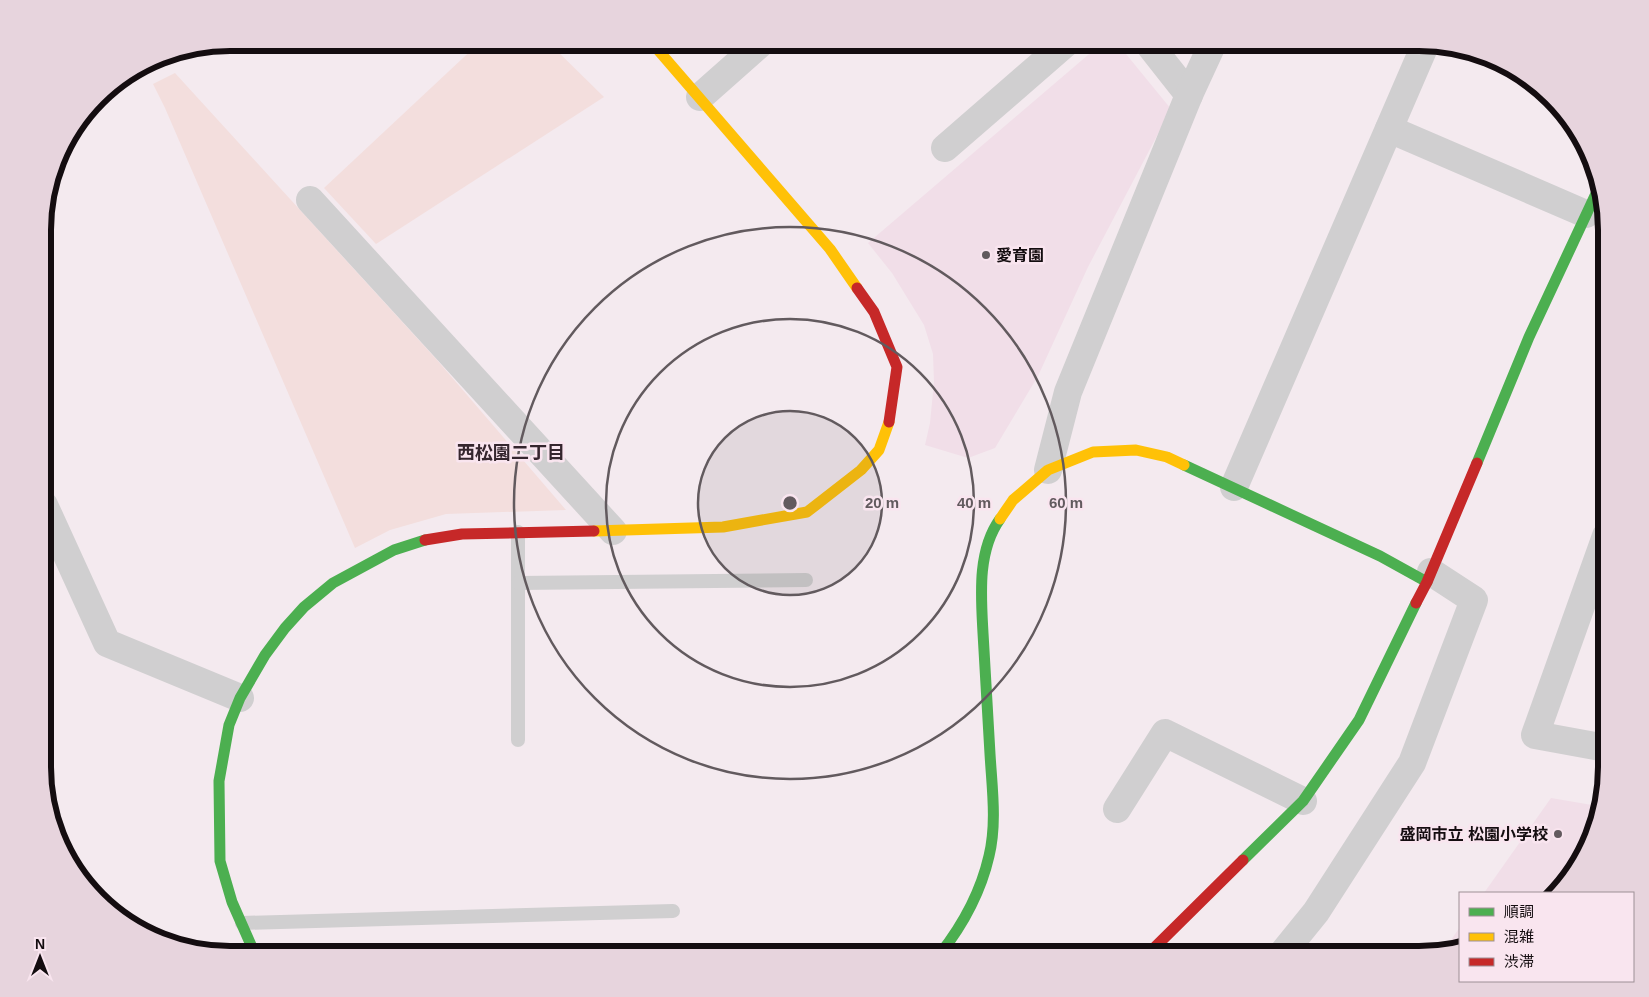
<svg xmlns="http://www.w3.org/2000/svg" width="1649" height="997" viewBox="0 0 1649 997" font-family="Helvetica,'Noto Sans JP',sans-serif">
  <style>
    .built { fill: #f1dee8 }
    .green { fill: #f3dedd }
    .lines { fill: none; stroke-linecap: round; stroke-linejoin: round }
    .lane { stroke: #d0cfd0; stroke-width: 14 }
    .street { stroke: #d0cfd0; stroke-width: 28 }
    .fast { stroke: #4caf50; stroke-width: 11 }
    .slow { stroke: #ffc107; stroke-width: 11 }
    .jam { stroke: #c62828; stroke-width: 11 }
    .ring { fill: none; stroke: #625a5e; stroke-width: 2.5 }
    .poi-dot { fill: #625a5e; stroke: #f9e5ef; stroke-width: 2 }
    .labels { text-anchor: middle; stroke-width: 5; stroke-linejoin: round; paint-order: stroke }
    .poi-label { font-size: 16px; font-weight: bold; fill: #140d10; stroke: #f9e5ef; text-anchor: start }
    .neighbourhood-label { font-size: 18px; font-weight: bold; fill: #35262e; stroke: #f9e5ef }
    .rim { fill: none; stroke: #140d10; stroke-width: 6 }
    .centre { fill: #625a5e; stroke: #f9e5ef; stroke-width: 2.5 }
    .ring-label { font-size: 15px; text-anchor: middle; font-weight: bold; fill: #625a5e; stroke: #f9e5ef; stroke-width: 5; stroke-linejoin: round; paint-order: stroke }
  </style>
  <rect width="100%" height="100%" fill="#f4eaef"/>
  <!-- built -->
  <g class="built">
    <polygon points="1102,43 1117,43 1171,109 1088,267 1038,376 995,448 968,458 925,445 930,423 934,382 933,354 924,325 892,273 868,243"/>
    <polygon points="1551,798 1598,806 1581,861 1556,893 1484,893"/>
    <polygon points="1460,927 1460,945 1444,950"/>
  </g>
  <!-- green -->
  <g class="green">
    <polygon points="479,43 549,43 604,97 376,244 324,188"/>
    <polygon points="175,73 437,360 566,510 446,514 390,530 355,548 165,108 153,84"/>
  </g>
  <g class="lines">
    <!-- lane -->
    <g class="lane">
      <polyline points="518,532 518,740"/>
      <polyline points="518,583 806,580"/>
      <polyline points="242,923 673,911"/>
    </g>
    <!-- street -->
    <g class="street">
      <polyline points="1148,43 1189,95"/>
      <polyline points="700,97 761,43"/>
      <polyline points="1389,129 1586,214"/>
      <polyline points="945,148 1066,43"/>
      <polyline points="310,200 613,531"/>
      <polyline points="1048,470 1068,392 1189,95 1213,43"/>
      <polyline points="1234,487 1426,43"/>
      <polyline points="44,505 107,643 240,698"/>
      <polyline points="1606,536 1535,735 1606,748"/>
      <polyline points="1117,809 1165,733 1303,801"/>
      <polyline points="1282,954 1316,912 1412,763 1474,600 1431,572"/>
    </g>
    <!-- fast -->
    <g class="fast">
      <polyline points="1477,463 1529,337 1600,185"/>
      <polyline points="1184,465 1380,556 1427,582"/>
      <polyline points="1243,860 1303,801 1359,720 1416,603"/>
      <polyline points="255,954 232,902 220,861 219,781 229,725 240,698 265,655 285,628 304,607 333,583 394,550 425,540"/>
      <path d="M940,954c22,-28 41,-63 49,-98 8,-33 3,-68 1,-102 -2,-40 -5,-81 -7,-121 -2,-37 -6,-82 17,-114"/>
    </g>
    <!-- slow -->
    <g class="slow">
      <polyline points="652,43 830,249 857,288"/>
      <polyline points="1000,519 1013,500 1048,470 1093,452 1136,450 1167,457 1184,465"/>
      <polyline points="594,531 723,527 807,512 861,470 879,450 889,422"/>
    </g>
    <!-- jam -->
    <g class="jam">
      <polyline points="857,288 874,312 897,367 889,422"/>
      <polyline points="425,540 462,534 594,531"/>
      <polyline points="1416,603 1427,582 1477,463"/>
      <polyline points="1148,954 1243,860"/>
    </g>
  </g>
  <!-- distance rings -->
  <circle cx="790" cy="503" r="92" fill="#625a5e" fill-opacity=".12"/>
  <g class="ring">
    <circle cx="790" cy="503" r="92"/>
    <circle cx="790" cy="503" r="184"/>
    <circle cx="790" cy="503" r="276"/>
  </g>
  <!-- markers -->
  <g class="poi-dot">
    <circle cx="986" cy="255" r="5"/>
    <circle cx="1558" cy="834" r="5"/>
  </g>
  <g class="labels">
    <!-- poi labels -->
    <g class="poi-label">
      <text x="996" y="261">愛育園</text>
      <text x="1548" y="840" text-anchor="end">盛岡市立 松園小学校</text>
    </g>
    <!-- neighbourhood labels -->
    <g class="neighbourhood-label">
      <text x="511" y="459">西松園二丁目</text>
    </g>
  </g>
  <!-- crop -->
  <path d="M0 0H1649V997H0ZM230 51H1419A179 179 0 0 1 1598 230V767A179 179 0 0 1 1419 946H230A179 179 0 0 1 51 767V230A179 179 0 0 1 230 51Z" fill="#e7d4dd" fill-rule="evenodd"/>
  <path class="rim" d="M230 51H1419A179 179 0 0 1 1598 230V767A179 179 0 0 1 1419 946H230A179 179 0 0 1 51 767V230A179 179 0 0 1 230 51Z"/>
  <circle cx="790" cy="503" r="8" class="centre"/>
  <g class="ring-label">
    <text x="882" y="508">20 m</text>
    <text x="974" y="508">40 m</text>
    <text x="1066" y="508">60 m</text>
  </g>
  <!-- legend -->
  <rect x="1459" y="892" width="175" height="90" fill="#f9e5ef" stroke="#9d8f96"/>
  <rect x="1469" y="908" width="25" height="8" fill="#4caf50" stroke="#9d8f96"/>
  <text x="1504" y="917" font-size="15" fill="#140d10">順調</text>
  <rect x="1469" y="933" width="25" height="8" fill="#ffc107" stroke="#9d8f96"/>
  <text x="1504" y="942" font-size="15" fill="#140d10">混雑</text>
  <rect x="1469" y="958" width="25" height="8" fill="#c62828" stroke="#9d8f96"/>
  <text x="1504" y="967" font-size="15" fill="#140d10">渋滞</text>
  <!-- north arrow -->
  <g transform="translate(40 957)" stroke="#f9e5ef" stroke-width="4" paint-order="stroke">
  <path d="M0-4L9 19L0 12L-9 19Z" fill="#140d10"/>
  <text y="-8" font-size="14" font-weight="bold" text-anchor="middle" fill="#140d10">N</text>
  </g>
</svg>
